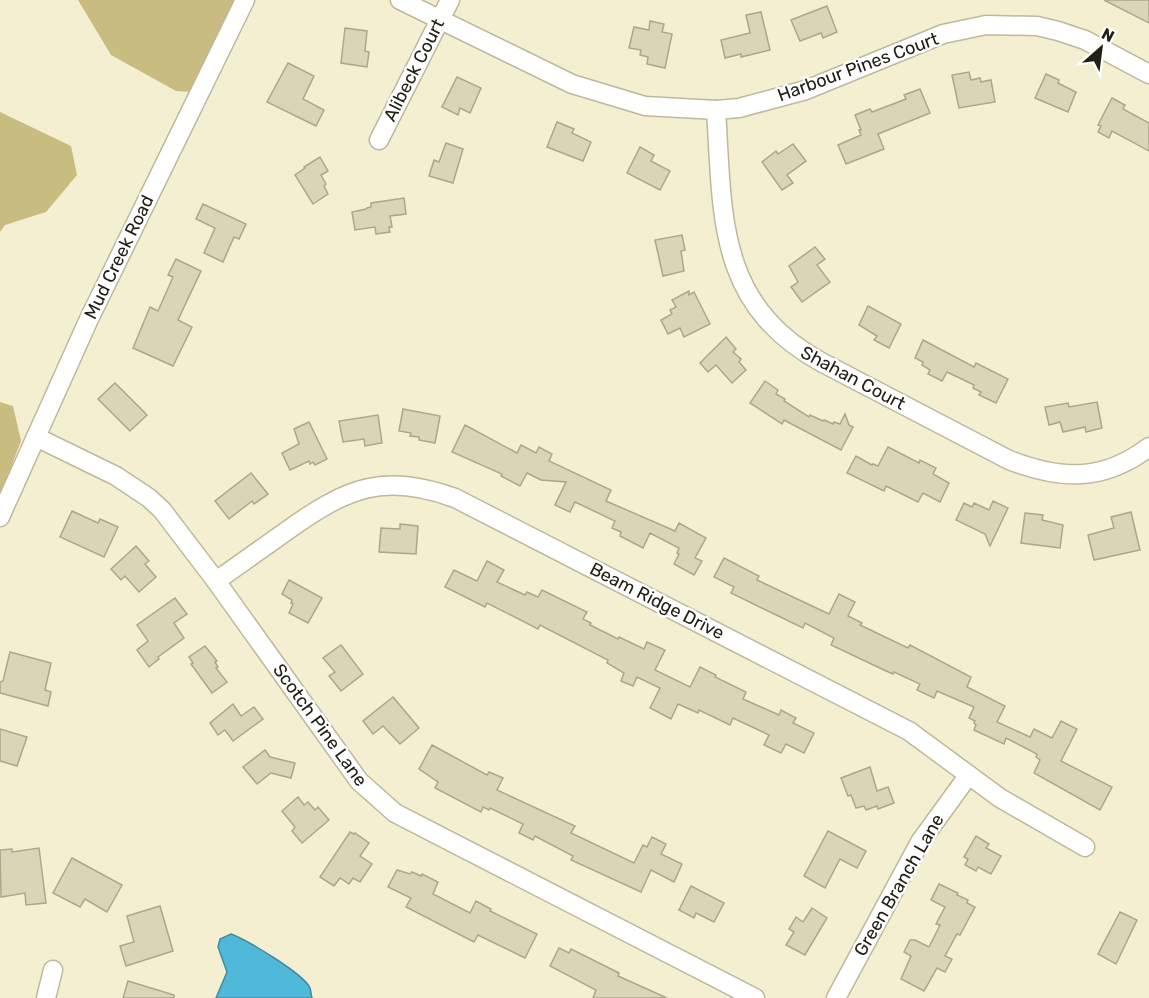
<svg xmlns="http://www.w3.org/2000/svg" width="1149" height="998" viewBox="0 0 1149 998" font-family="Rubik,sans-serif">
  <style>
    .green { fill: #c9bc81 }
    .water { fill: #50b9d9; stroke: #428b9e; stroke-width: 1.5 }
    .building { fill: #dbd5b8; stroke: #aca68b; stroke-width: 1.5 }
    .lines { fill: none; stroke-linecap: round; stroke-linejoin: round }
    .minor-casing { stroke: #beb89c; stroke-width: 21 }
    .minor { stroke: #fff; stroke-width: 18 }
    .labels { text-anchor: middle; stroke-width: 5; stroke-linejoin: round; paint-order: stroke }
    .street-label { font-size: 18px; fill: #222015; stroke: #fff }
  </style>
  <rect width="100%" height="100%" fill="#f5efd2"/>
  <!-- green -->
  <g class="green">
    <polygon points="78,0 235,0 191,92 176,91 111,55"/>
    <polygon points="0,112 71,146 77,175 46,212 5,225 0,232"/>
    <polygon points="0,402 13,406 21,441 0,496"/>
  </g>
  <!-- water -->
  <path class="water" d="M231,934c16,6 73,40 79,54 1,3 1,7 2,10h-96l11,-26 -9,-25 2,-8z"/>
  <!-- building -->
  <g class="building">
    <polygon points="1104,0 1149,0 1149,23"/>
    <polygon points="827,6 837,32 823,38 821,33 800,41 791,20"/>
    <polygon points="761,12 770,50 741,57 741,54 725,58 721,40 750,33 746,15"/>
    <polygon points="650,21 664,24 662,32 672,34 665,68 647,64 648,57 640,55 641,50 629,48 634,27 649,30"/>
    <polygon points="345,28 367,31 365,51 369,52 367,67 341,63"/>
    <polygon points="288,63 314,76 303,99 324,110 316,126 267,102"/>
    <polygon points="969,72 971,80 980,78 981,82 991,80 995,102 959,108 952,75"/>
    <polygon points="1046,74 1059,80 1058,83 1076,92 1068,112 1035,98"/>
    <polygon points="457,77 481,88 470,113 460,108 458,115 442,107"/>
    <polygon points="920,89 930,113 878,134 884,149 846,164 838,145 861,135 859,130 861,130 855,115 870,109 872,112 906,99 904,95"/>
    <polygon points="1112,98 1125,105 1123,109 1149,123 1149,151 1112,131 1109,138 1098,132 1101,126 1098,125"/>
    <polygon points="557,122 574,129 572,133 591,142 583,161 547,147"/>
    <polygon points="446,143 463,149 453,183 429,176 434,160 439,162"/>
    <polygon points="793,144 806,161 787,175 793,183 782,190 762,162 776,151 778,154"/>
    <polygon points="640,147 654,155 651,161 670,171 660,190 627,173"/>
    <polygon points="320,157 328,171 321,175 326,184 324,186 328,194 313,204 295,175 305,168 304,167"/>
    <polygon points="404,198 406,214 390,216 392,227 389,227 390,232 376,234 375,227 355,230 352,212 366,209 367,208 371,207 371,203"/>
    <polygon points="203,204 246,224 239,239 234,237 223,262 204,253 215,228 196,219"/>
    <polygon points="682,235 685,250 681,251 684,271 663,276 655,240"/>
    <polygon points="815,247 825,259 817,265 830,282 802,302 791,287 798,282 789,266"/>
    <polygon points="176,259 201,271 178,320 192,327 173,366 133,348 150,307 158,311 173,277 168,275"/>
    <polygon points="689,291 689,295 694,292 710,324 684,337 680,328 668,334 661,320 672,314 670,310 676,307 672,300"/>
    <polygon points="868,306 901,324 889,348 874,340 877,336 859,325"/>
    <polygon points="726,337 736,349 733,352 741,359 739,362 746,370 732,383 716,365 708,372 700,363"/>
    <polygon points="923,340 974,367 976,363 1008,379 996,403 979,395 981,392 973,388 974,385 947,372 942,381 928,374 930,370 922,365 923,362 915,358"/>
    <polygon points="765,381 778,390 776,394 785,399 784,401 809,417 810,415 823,421 824,420 833,424 834,422 840,424 845,414 849,425 853,427 841,450 784,420 782,424 750,403"/>
    <polygon points="115,383 147,415 130,431 98,399"/>
    <polygon points="1097,402 1102,428 1086,432 1085,427 1063,432 1060,422 1049,425 1045,407 1068,403 1069,407"/>
    <polygon points="403,409 440,416 435,443 419,440 419,437 410,436 411,433 399,431"/>
    <polygon points="378,415 382,443 365,446 364,439 343,442 339,421"/>
    <polygon points="309,422 327,459 315,465 313,462 310,464 309,461 290,470 282,453 299,444 294,429"/>
    <polygon points="465,425 517,453 521,445 536,453 539,447 552,454 549,461 611,490 606,501 675,531 679,523 706,538 695,558 702,561 694,575 674,564 679,554 677,553 679,548 650,533 643,548 620,536 621,532 612,528 615,521 575,502 570,512 555,505 566,482 541,480 527,473 520,486 501,476 502,474 452,452"/>
    <polygon points="888,447 919,463 920,460 936,468 933,474 949,483 940,502 923,493 918,502 886,486 884,491 847,473 856,456 872,465 873,464 878,466"/>
    <polygon points="251,473 268,494 254,504 252,501 229,519 215,501"/>
    <polygon points="993,501 1008,508 990,546 985,534 956,520 964,503 972,507 974,503 989,510"/>
    <polygon points="72,511 98,523 100,519 118,527 104,557 60,537"/>
    <polygon points="1131,512 1140,550 1094,560 1088,535 1114,528 1111,517"/>
    <polygon points="1025,513 1043,515 1042,520 1063,525 1060,548 1021,543"/>
    <polygon points="400,524 418,526 416,554 379,552 381,528 400,529"/>
    <polygon points="136,546 149,561 145,564 156,577 139,592 125,576 121,580 111,569"/>
    <polygon points="724,558 759,576 757,580 829,614 839,594 855,602 848,616 862,623 860,625 908,648 910,645 971,677 967,687 1005,706 997,722 1030,737 1034,729 1052,738 1061,721 1077,729 1061,761 1112,787 1100,810 1034,773 1040,760 1036,757 1037,754 1006,738 1004,744 974,730 976,725 974,723 975,721 969,718 974,707 937,691 934,698 917,690 920,684 894,672 893,674 884,670 831,645 834,638 805,623 803,628 731,593 734,587 714,577"/>
    <polygon points="487,561 504,570 497,582 525,595 527,592 538,597 542,590 587,612 583,619 591,623 590,625 618,639 619,637 644,649 647,642 665,650 655,670 690,687 700,667 716,675 715,677 746,692 743,699 779,715 781,710 796,718 793,723 814,733 804,753 786,744 781,753 764,745 769,735 733,718 730,725 699,710 698,713 678,704 671,719 650,708 660,688 637,677 633,686 621,681 624,673 607,663 608,660 540,625 538,629 487,603 485,607 445,587 454,570 477,581"/>
    <polygon points="289,580 322,598 308,623 289,613 293,604 291,603 292,600 282,594"/>
    <polygon points="175,598 187,614 174,623 184,638 158,657 159,659 149,667 137,650 148,641 137,625"/>
    <polygon points="341,645 363,674 341,691 329,676 335,672 323,658"/>
    <polygon points="205,646 217,661 215,662 218,667 216,668 227,682 212,693 191,664 193,663 189,657"/>
    <polygon points="10,652 51,663 45,690 51,692 48,706 0,693 0,682 3,681"/>
    <polygon points="393,697 419,728 400,744 383,726 373,734 363,721"/>
    <polygon points="233,704 241,716 254,707 263,719 233,741 225,730 218,735 210,723"/>
    <polygon points="0,729 27,737 17,766 0,761"/>
    <polygon points="432,745 487,775 489,772 503,778 497,790 575,826 571,833 634,863 643,845 647,847 652,837 666,844 661,854 682,864 674,882 651,870 641,892 571,860 573,856 535,836 533,840 519,833 523,824 490,808 489,810 483,807 481,812 435,788 438,782 419,769"/>
    <polygon points="265,750 270,757 295,763 291,778 271,773 257,784 243,767"/>
    <polygon points="870,767 877,791 888,787 894,803 878,809 877,806 866,810 864,806 856,808 851,795 848,796 841,778"/>
    <polygon points="298,797 304,805 308,802 315,810 318,807 329,820 302,843 292,831 295,827 282,811"/>
    <polygon points="828,831 866,851 857,868 840,859 825,888 804,876"/>
    <polygon points="350,832 354,834 355,833 369,843 360,856 372,864 360,882 353,878 349,884 340,878 334,886 320,877"/>
    <polygon points="976,836 989,844 986,848 1001,856 991,874 978,867 976,871 965,865 968,859 964,857"/>
    <polygon points="39,848 46,903 26,905 25,893 1,897 0,850 12,849 12,852"/>
    <polygon points="72,858 122,885 107,912 85,899 80,907 53,893"/>
    <polygon points="397,870 410,874 412,872 421,876 422,874 438,882 433,894 470,913 476,901 491,909 490,911 537,934 525,958 478,935 474,942 406,907 411,898 388,887"/>
    <polygon points="939,884 958,893 957,895 968,900 967,903 975,907 960,935 957,934 945,956 952,959 945,972 937,968 924,991 901,979 911,956 904,952 910,940 915,940 929,947 940,925 936,924 945,907 931,900"/>
    <polygon points="691,886 724,903 714,922 696,913 694,918 679,910"/>
    <polygon points="160,906 173,951 126,966 120,946 134,942 127,916"/>
    <polygon points="812,908 827,918 805,955 786,945 794,932 789,929 796,917 803,922"/>
    <polygon points="1120,912 1137,920 1116,964 1098,954"/>
    <polygon points="559,948 569,953 571,949 619,973 618,976 667,998 593,998 596,990 550,966"/>
    <polygon points="128,981 174,995 174,998 123,998"/>
  </g>
  <g class="lines">
    <!-- minor casing -->
    <g class="minor-casing">
      <g id="minor">
        <polyline points="400,0 572,84 645,106 716,110 739,108 806,90 943,34 986,25 1037,26 1058,31 1085,40 1149,74"/>
        <path d="M716,110c7,106 0,195 107,253l186,97c52,20 94,22 140,-13"/>
        <polyline points="379,140 450,0"/>
        <polyline points="36,437 116,476 149,498 162,510 216,581 359,781 395,813 755,998"/>
        <polyline points="0,517 89,319 245,0"/>
        <path d="M216,581c24,-17 48,-34 72,-51 59,-42 95,-58 167,-32l454,233 91,67 85,49"/>
        <polyline points="46,998 53,970"/>
        <polyline points="836,998 920,842 968,776"/>
      </g>
    </g>
    <!-- minor -->
    <use href="#minor" class="minor"/>
  </g>
  <g class="labels">
    <!-- street labels -->
    <g class="street-label">
      <text transform="translate(858 67) rotate(-20)" y="6">Harbour Pines Court</text>
      <text transform="translate(414 70) rotate(-63)" y="6">Alibeck Court</text>
      <text transform="translate(119 257) rotate(-64)" y="6">Mud Creek Road</text>
      <text transform="translate(853 378) rotate(28)" y="6">Shahan Court</text>
      <text transform="translate(657 601) rotate(27)" y="6">Beam Ridge Drive</text>
      <text transform="translate(320 725) rotate(54)" y="6">Scotch Pine Lane</text>
      <text transform="translate(899 885) rotate(-60)" y="6">Green Branch Lane</text>
    </g>
  </g>
  <!-- north arrow -->
  <g transform="translate(1101 48) rotate(28)" stroke="#ffffff" stroke-width="4.5" paint-order="stroke">
  <path d="M0-4.5L10 22L0 15L-10 22Z" fill="#222015"/>
  <text y="-9" font-size="16" font-weight="bold" text-anchor="middle" fill="#222015">N</text>
  </g>
</svg>
